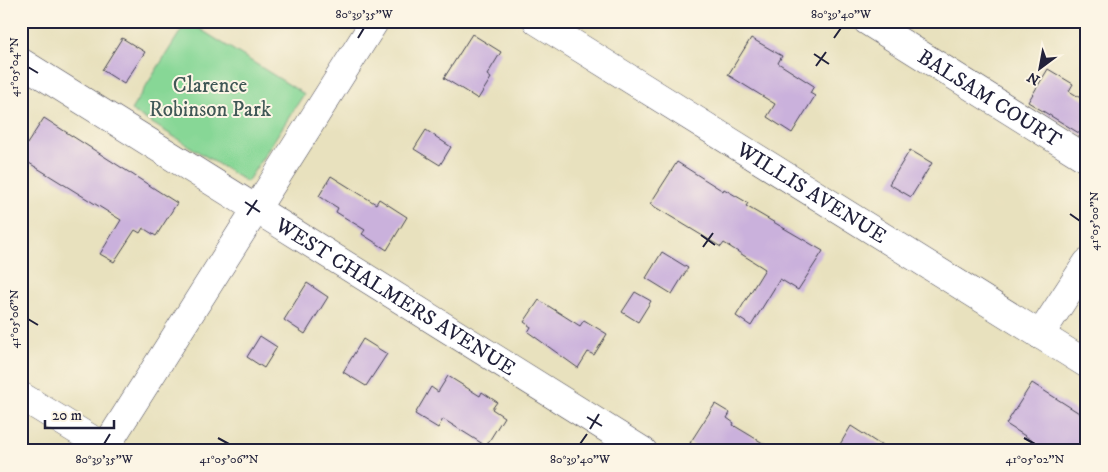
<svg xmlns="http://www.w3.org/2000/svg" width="1108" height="472" viewBox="0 0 1108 472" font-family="'IM FELL DW Pica',serif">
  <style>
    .green { fill: #87d796; stroke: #547c68 }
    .building { fill: #cab1dc }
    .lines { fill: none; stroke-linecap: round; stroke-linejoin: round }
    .minor-casing { stroke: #403f4f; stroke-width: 29 }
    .minor { stroke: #fff; stroke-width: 28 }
    .ticks { fill: none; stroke: #22223b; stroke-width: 2 }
    .labels { text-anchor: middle; stroke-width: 4; stroke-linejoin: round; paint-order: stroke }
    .park-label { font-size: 21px; fill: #405856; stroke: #fcf5e5 }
    .street-label { font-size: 21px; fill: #22223b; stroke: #fcf5e5 }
    .neatline { fill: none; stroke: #22223b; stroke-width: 2 }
    .ticks-label { font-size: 12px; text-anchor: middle; fill: #22223b }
  </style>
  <rect width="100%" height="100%" fill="#fcf5e5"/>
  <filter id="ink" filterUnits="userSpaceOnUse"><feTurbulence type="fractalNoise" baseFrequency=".02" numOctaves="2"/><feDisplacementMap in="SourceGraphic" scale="10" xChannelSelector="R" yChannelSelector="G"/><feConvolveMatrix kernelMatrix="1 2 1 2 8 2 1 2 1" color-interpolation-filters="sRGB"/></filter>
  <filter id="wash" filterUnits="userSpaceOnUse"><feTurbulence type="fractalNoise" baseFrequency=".0096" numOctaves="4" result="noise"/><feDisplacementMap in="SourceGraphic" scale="20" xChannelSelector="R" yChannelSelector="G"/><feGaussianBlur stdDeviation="1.12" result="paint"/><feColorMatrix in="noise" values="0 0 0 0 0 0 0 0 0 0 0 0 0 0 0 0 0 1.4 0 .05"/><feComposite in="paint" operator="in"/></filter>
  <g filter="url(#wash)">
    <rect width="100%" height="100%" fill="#e8e1be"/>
    <!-- green -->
    <polygon class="green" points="187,21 304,94 247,182 131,110"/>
    <g id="blocks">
      <!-- building -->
      <g class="building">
        <polygon points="472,34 501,52 487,75 491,78 478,99 444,78"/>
        <polygon points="122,38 145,52 124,84 102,70"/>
        <polygon points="751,38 782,56 778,63 814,86 810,93 815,96 792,133 767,117 775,104 728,75"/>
        <polygon points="1048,69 1073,84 1069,91 1087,102 1087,138 1028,102"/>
        <polygon points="44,118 177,203 156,236 143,228 140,233 135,230 114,262 100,254 121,220 21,158 21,153"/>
        <polygon points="426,130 451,147 440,165 414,149"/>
        <polygon points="910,150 932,163 911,197 889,184"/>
        <polygon points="677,162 723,191 724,189 748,203 746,206 823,251 798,290 780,279 751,326 736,316 765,269 724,243 721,247 650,204"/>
        <polygon points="331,176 376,204 379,199 407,217 387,250 362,234 365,230 336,212 338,208 319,196"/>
        <polygon points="662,252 688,268 672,294 646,278"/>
        <polygon points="307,283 328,297 305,334 284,320"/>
        <polygon points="635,292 651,301 638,322 622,312"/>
        <polygon points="539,300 580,326 584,320 607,334 594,355 588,352 578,368 528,332 531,327 524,322"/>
        <polygon points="260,336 277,347 264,368 247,357"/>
        <polygon points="363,339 387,354 366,386 343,372"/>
        <polygon points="448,376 480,396 482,392 497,402 492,409 504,417 486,446 443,419 438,428 415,414 431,387 438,392"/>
        <polygon points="1032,383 1087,418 1087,434 1076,451 1049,451 1006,424"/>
        <polygon points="715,404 730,413 727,418 734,423 733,425 776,451 703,451 690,443"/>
        <polygon points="851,426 890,451 836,451"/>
      </g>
    </g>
  </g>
  <g filter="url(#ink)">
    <use href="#blocks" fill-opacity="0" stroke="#403f4f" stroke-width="1"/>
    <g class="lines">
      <!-- minor casing -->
      <g class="minor-casing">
        <g id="minor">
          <path id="s1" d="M537,21l550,343"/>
          <path id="s2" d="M867,21l220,138"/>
          <path id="s3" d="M21,62l622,389"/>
          <polyline points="1040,335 1087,263"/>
          <polyline points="21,396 111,451"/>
          <polyline points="103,451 375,21"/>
        </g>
      </g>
      <!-- minor -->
      <use href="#minor" class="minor"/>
    </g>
  </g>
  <!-- ticks -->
  <path class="ticks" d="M358,38l6,-10M834,38l7,-10M814,54l15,10M816,66l10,-14M28,67l10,6M245,202l15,10M1070,214l10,7M247,215l10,-15M701,235l14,10M703,247l10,-14M28,319l10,6M587,417l15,9M590,429l9,-15M218,438l11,6M1024,438l11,6M104,444l6,-10M580,444l7,-10"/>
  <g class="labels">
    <!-- park labels -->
    <g class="park-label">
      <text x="210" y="92">Clarence<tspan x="210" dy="24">Robinson Park</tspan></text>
    </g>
    <!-- street labels -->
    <g class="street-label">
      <text dy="7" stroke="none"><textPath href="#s2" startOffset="145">BALSAM COURT</textPath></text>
      <text dy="7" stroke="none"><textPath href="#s1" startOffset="324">WILLIS AVENUE</textPath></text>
      <text dy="7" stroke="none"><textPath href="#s3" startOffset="442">WEST CHALMERS AVENUE</textPath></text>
    </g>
  </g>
  <!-- margin -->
  <rect width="1108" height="472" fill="none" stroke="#fcf5e5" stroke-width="55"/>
  <!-- north arrow -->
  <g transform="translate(1040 68) rotate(212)" stroke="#fcf5e5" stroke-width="4" paint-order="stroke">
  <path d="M0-4L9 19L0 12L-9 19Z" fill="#22223b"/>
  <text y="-8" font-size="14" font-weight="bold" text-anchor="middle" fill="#22223b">N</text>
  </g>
  <!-- scale -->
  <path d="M45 420v8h69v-8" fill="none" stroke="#22223b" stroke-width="2.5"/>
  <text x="52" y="420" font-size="15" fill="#22223b" stroke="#fcf5e5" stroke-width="4" paint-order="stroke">20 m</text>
  <rect x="28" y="28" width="1052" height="416" class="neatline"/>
  <g class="ticks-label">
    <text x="364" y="18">80°39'35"W</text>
    <text x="841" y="18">80°39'40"W</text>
    <text transform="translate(14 67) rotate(-90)" y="4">41°05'04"N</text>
    <text transform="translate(1094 221) rotate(-90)" y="4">41°05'00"N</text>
    <text transform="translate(14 319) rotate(-90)" y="4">41°05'06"N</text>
    <text x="104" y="463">80°39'35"W</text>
    <text x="229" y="463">41°05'06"N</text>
    <text x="580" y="463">80°39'40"W</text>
    <text x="1035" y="463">41°05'02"N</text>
  </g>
</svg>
